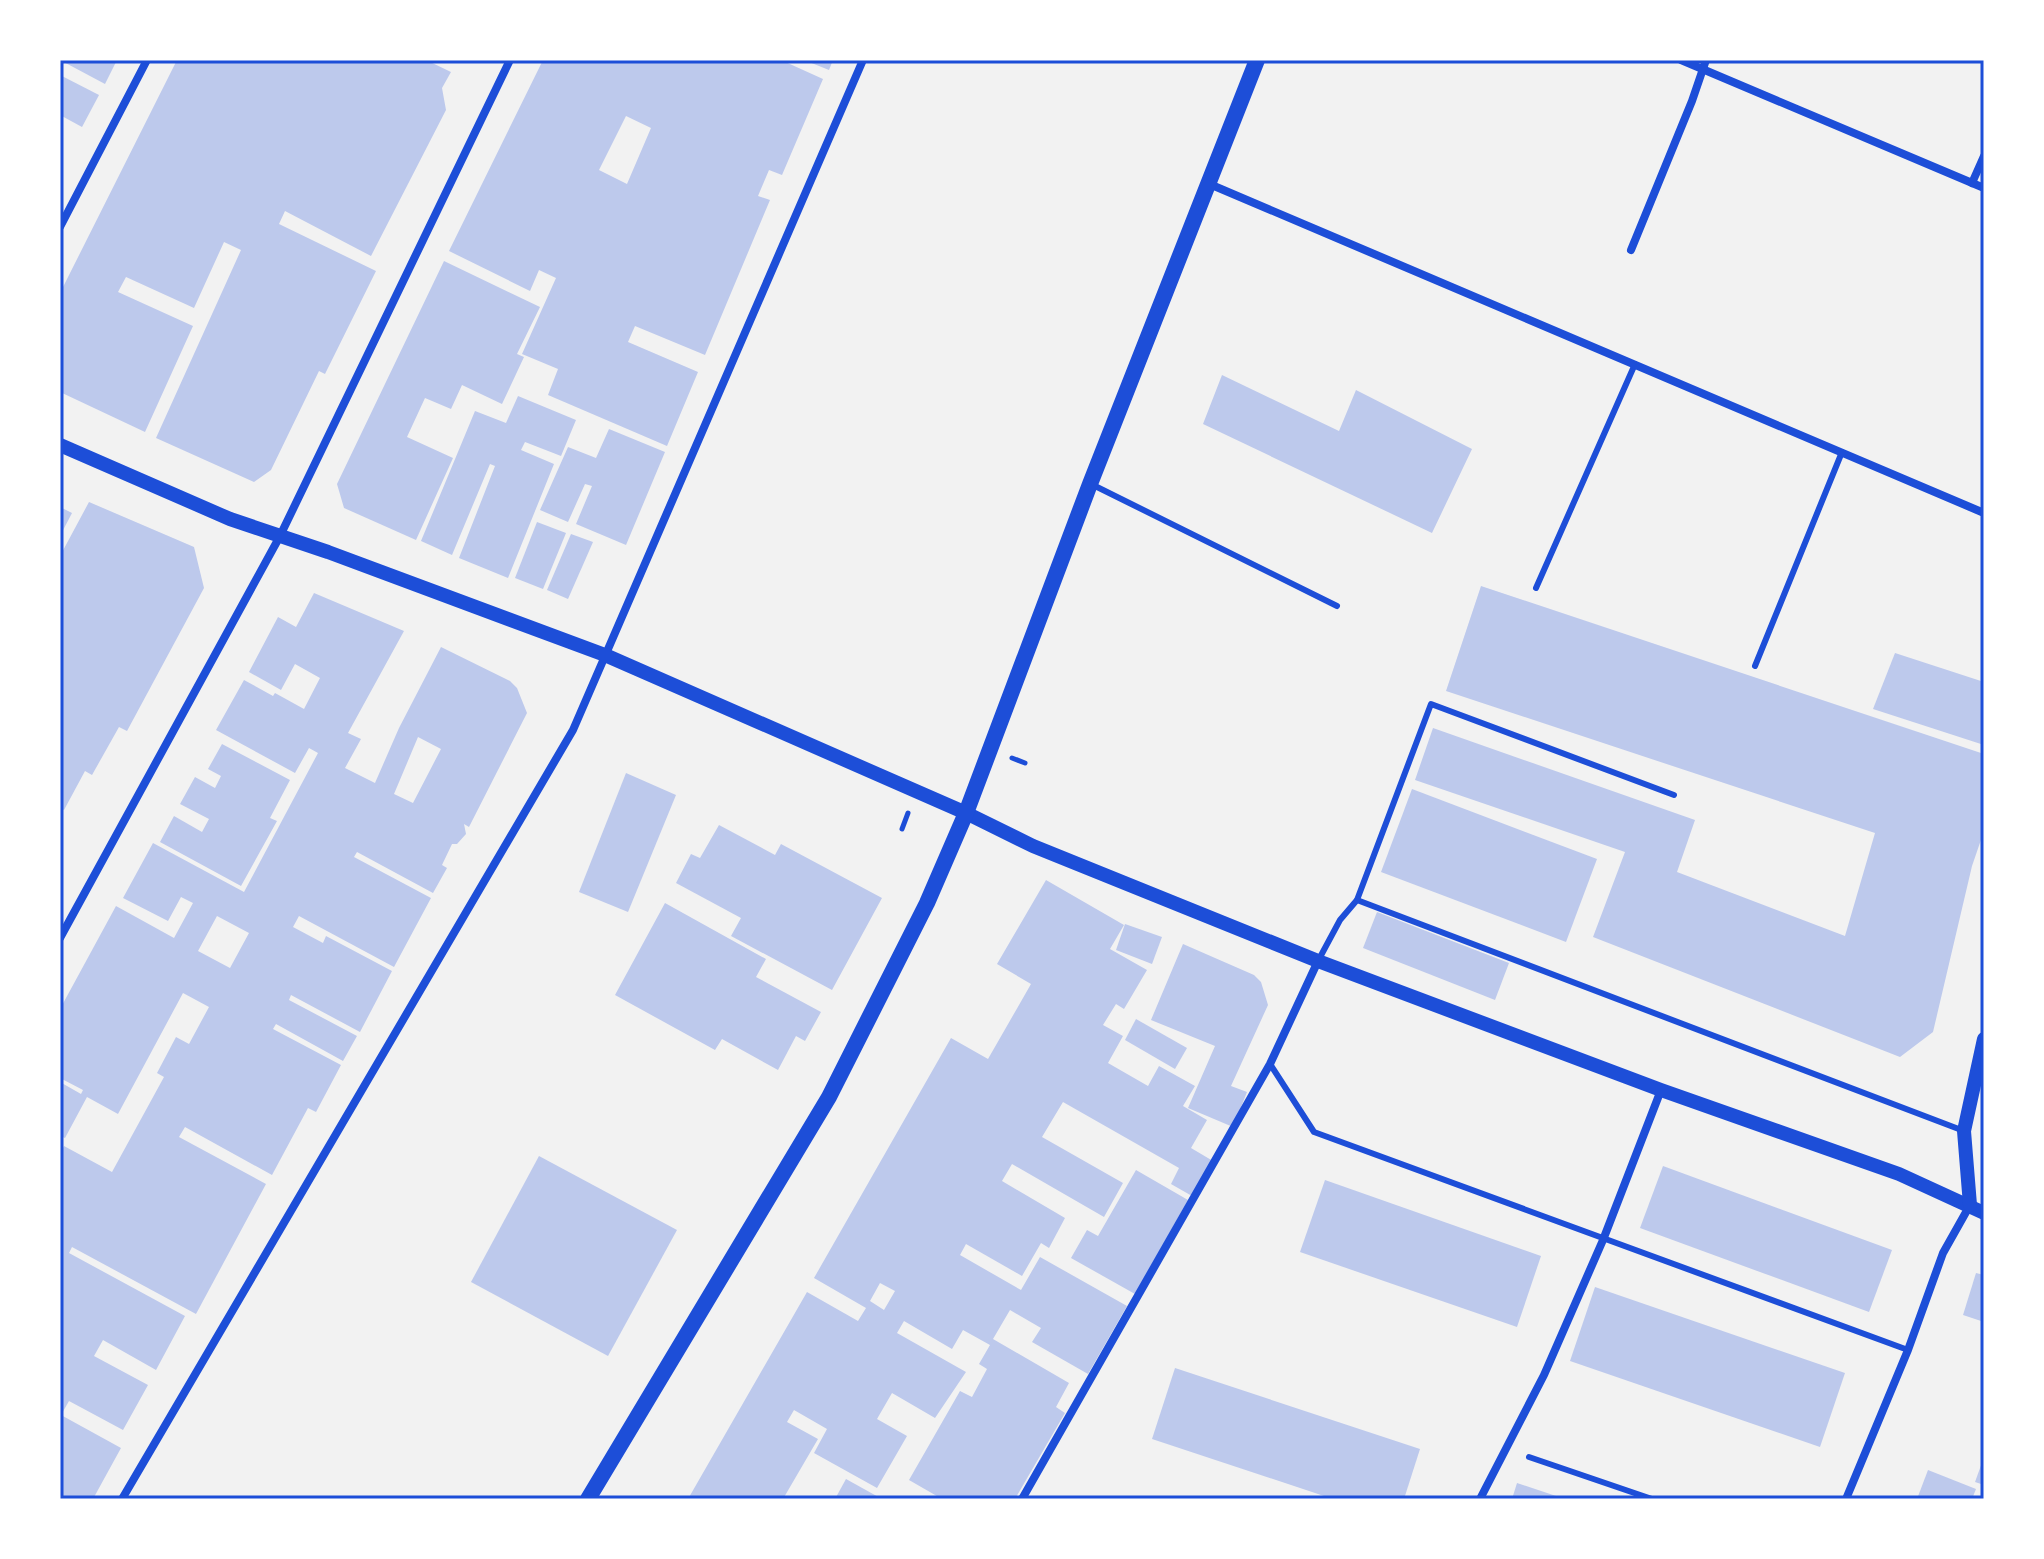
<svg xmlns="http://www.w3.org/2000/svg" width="2044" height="1559" viewBox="0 0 2044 1559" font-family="'Exo 2',sans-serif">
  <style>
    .building { fill: #bdc9ec; fill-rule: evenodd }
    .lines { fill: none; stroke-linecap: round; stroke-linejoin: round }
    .path { stroke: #1d4ed8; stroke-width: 5 }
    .service { stroke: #1d4ed8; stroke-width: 6 }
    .minor { stroke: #1d4ed8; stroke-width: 8 }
    .tertiary { stroke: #1d4ed8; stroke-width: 14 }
    .secondary { stroke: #1d4ed8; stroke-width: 16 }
    .neatline { fill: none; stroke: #1d4ed8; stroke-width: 3 }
  </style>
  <rect width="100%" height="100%" fill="#f2f2f2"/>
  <!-- building -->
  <g class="building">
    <polygon points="60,60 117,60 105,84"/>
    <polygon points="177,60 426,60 451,72 442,88 446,110 371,256 285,211 279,224 376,271 325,374 319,371 271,470 254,482 156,438 241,250 224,242 194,308 126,277 118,292 193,326 145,432 60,392 60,293"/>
    <path d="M543,60h156l7,3 1,-3h74l42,19 -41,96 -13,-5 -11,26 12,4 -65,155 -70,-29 -7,16 70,30 -31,74 -119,-51 10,-26 -36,-15 34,-76 -17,-8 -9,21 -81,-40zM626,116l25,12 -24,56 -28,-14z"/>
    <polygon points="804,60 833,60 829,70"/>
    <polygon points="60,75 99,95 82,127 60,115"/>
    <polygon points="444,261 540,307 517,354 524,357 502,404 462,385 451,409 425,398 407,437 453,458 416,540 344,508 337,484"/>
    <polygon points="1222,375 1339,431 1356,390 1472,449 1432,533 1203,424"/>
    <polygon points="518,396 576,420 561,456 525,442 521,450 554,464 508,578 459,558 495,466 490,464 452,555 421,541 475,411 506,423"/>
    <polygon points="609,429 665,452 626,545 576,524 592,486 585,484 568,522 540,510 568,447 596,458"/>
    <polygon points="89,502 194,547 204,588 127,731 119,727 92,775 85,771 64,810 60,808 60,556"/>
    <polygon points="60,507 72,513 60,536"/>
    <polygon points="537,522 566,533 543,589 515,578"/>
    <polygon points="571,534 593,542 568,599 547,590"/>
    <polygon points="1481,586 1984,754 1984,831 1972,866 1933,1032 1900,1057 1593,937 1625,852 1415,780 1433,728 1695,820 1677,872 1845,936 1875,833 1446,691"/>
    <path d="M314,593l90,38 -56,102 13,6 -16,29 30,15 24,-55 42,-81 69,34 7,7 10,25 -58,114 -5,-3 2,10 -9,10h-5l-10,21 5,3 -14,25 -76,-41 -3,5 77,41 -37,69 -95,-51 -6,11 30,16 3,-7 66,35 -32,61 -69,-37 -2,5 68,36 -14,25 -67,-37 -3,5 68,36 -25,47 -8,-4 -36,67 -87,-48 -6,10 87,47 -70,130 -124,-67 -3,6 116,63 -29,54 -53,-30 -9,16 54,29 -25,45 -54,-29 -8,14 60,33 -28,51h-24l-9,-5v-340l4,-8 48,26 52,-95 -7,-4 19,-36 13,7 20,-37 -26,-14 -65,121 -31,-17 -22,41 -5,-2v-54l21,12 2,-4 -23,-12v-69l56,-103 58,32 19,-35 -12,-6 -13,24 -45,-23 30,-55 91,49 74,-139 -9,-5 -14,25 -79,-43 28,-50 29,16 2,-3 29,16 16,-31 -25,-14 -14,26 -32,-18 29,-55 18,10zM418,737l23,12 -28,54 -19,-9zM217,916l32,17 -19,35 -32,-17z"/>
    <polygon points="1895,653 1984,682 1984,745 1873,709"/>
    <polygon points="222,744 290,780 270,818 277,821 241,886 160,842 174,816 202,832 209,819 180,804 195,777 215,788 221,776 208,769"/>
    <polygon points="626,773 676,795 628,912 579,892"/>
    <polygon points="1412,789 1597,859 1566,942 1381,872"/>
    <polygon points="719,825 775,855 781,844 882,898 832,990 731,936 741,918 676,883 691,854 700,858"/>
    <path d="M1046,880l78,45 -14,24 37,21 -23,39 -8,-5 -13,21 20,11 -15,27 40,23 11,-20 36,20 -12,20 24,14 -16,28 22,13 -21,35 -21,-12 8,-16 -116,-66 -21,35 81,46 -19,34 -92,-53 -10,17 63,37 -16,30 -8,-5 -19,33 -56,-32 -6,11 61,35 19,-33 87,49 -39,68 -56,-32 9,-14 -31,-18 -17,29 76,44 -13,24 9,6 -50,86h-73l-33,-19 51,-89 12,6 15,-28 -8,-5 11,-19 -27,-15 -11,19 -48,-28 -7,12 69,39 -31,46 -43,-25 -15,26 30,17 -30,52 -63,-35 13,-24 -33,-19 -7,12 31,17 -35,60h-95l119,-207 51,29 8,-13 -52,-30 137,-240 37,21 43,-75 -34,-20zM880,1283l15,8 -11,19 -14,-9z"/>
    <polygon points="665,903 766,959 756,977 821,1012 805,1041 796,1036 778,1070 722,1039 715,1050 615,995"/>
    <polygon points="1377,912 1509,963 1495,1000 1363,948"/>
    <polygon points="1125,924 1162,937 1152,964 1116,950"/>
    <polygon points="1183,944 1254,975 1261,982 1268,1005 1231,1086 1247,1092 1233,1127 1188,1108 1215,1046 1151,1020"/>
    <polygon points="1136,1019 1187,1048 1175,1069 1125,1040"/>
    <polygon points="539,1156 677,1230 608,1356 471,1282"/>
    <polygon points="1663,1166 1892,1250 1869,1312 1640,1228"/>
    <polygon points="1136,1170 1188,1200 1135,1294 1071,1258 1087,1230 1098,1236"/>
    <polygon points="1325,1180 1541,1256 1517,1327 1300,1252"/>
    <polygon points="1976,1273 1984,1275 1984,1322 1963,1315"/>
    <polygon points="1595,1287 1845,1373 1820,1447 1570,1361"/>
    <polygon points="1175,1368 1420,1449 1404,1499 1333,1499 1152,1439"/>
    <polygon points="1984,1457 1984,1485 1975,1482"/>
    <polygon points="1928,1470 1976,1489 1972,1499 1917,1499"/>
    <polygon points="846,1479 882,1499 835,1499"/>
    <polygon points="1517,1483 1562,1498 1561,1499 1512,1499"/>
  </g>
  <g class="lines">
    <!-- path -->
    <g class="path">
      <polyline points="1012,758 1025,763"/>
      <polyline points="902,829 908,813"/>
    </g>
    <!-- service -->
    <g class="service">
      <polyline points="1093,485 1337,606"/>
      <polyline points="1536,588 1635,364"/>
      <polyline points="1755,666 1842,452"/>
      <polyline points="1357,900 1964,1131"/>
      <polyline points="1318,961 1340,920 1357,900 1431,704 1674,795"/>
      <polyline points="1270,1064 1314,1132 1908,1350"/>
      <polyline points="1529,1457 1652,1499"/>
    </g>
    <!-- minor -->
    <g class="minor">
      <polyline points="1681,60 1984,188"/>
      <polyline points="1207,183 1984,513"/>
      <polyline points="1972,183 1984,156"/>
      <polyline points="60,227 147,60"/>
      <polyline points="1631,250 1692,101 1706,60"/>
      <polyline points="60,938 280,536 510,60"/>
      <polyline points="122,1499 573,730 863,60"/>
      <polyline points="1022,1499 1270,1064 1318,961"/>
      <polyline points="1480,1499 1544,1375 1603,1240 1661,1090"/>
      <polyline points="1846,1499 1908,1350 1943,1253 1970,1205"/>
    </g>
    <!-- tertiary -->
    <g class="tertiary">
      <polyline points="60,445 230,519 328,552 605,655 966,813 1033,846 1318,961 1661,1090 1899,1174 1984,1213"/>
      <polyline points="1970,1205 1964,1131 1984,1039"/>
    </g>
    <!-- secondary -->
    <polyline class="secondary" points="588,1499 829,1097 927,903 966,813 1090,484 1257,60"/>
  </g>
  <!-- border -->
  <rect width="2044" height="1559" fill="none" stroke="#ffffff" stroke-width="124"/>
  <rect x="62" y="62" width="1920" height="1435" class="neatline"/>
</svg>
